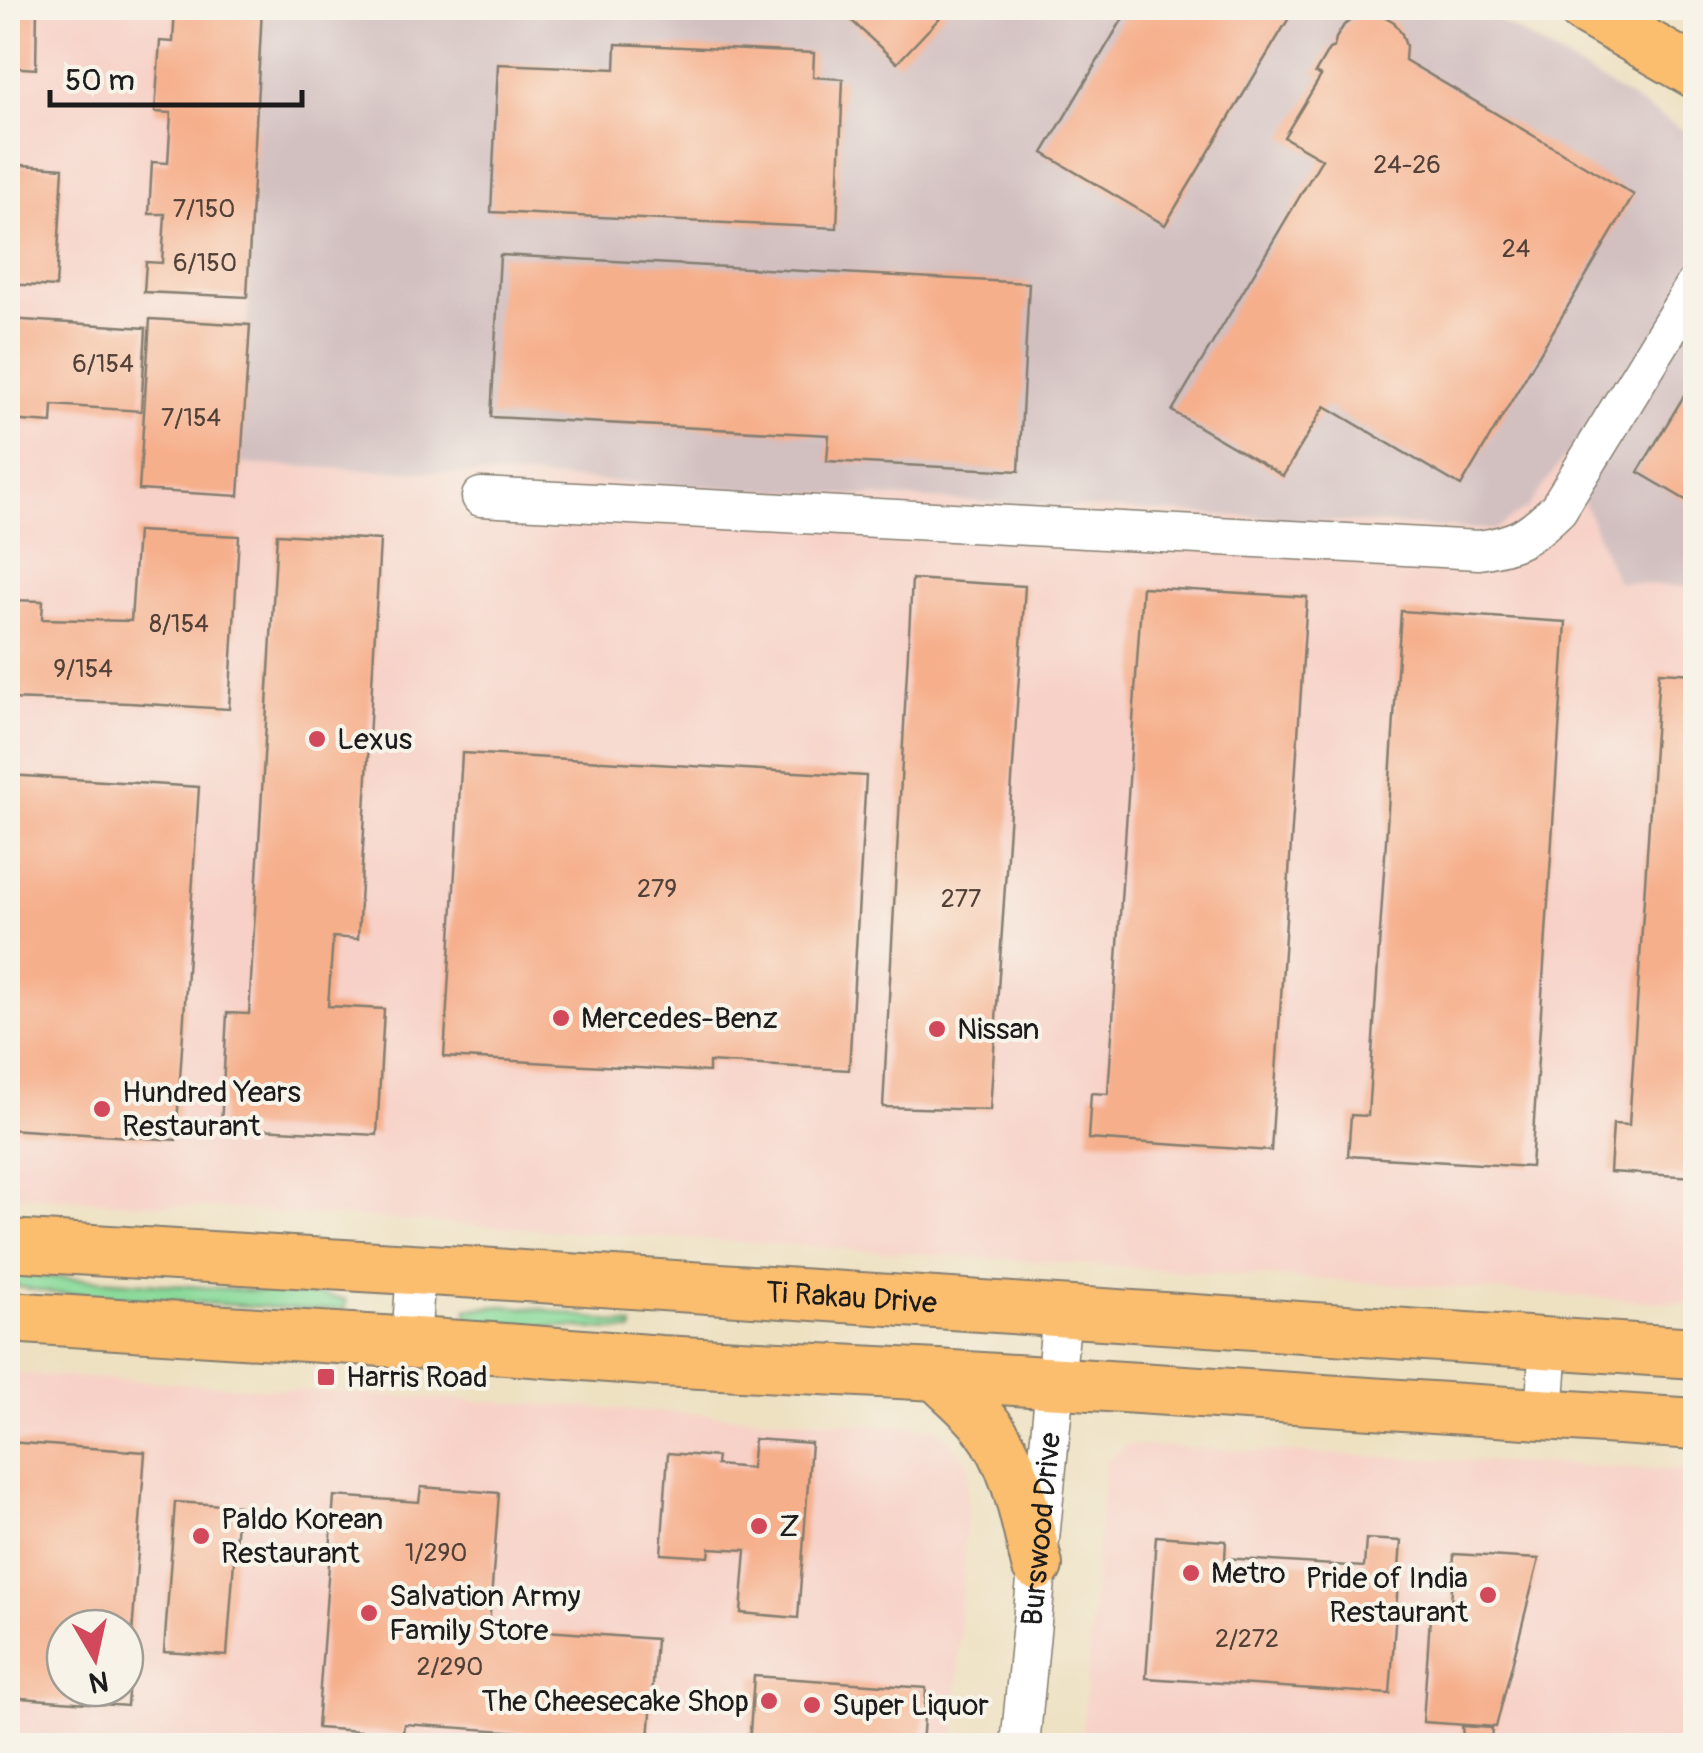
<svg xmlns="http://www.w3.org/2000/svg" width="1703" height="1753" viewBox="0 0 1703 1753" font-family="Pangolin,sans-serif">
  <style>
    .built { fill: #f7d1c7; fill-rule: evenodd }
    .industrial { fill: #d2bfc0 }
    .green { fill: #89da9a; stroke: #527b5b; stroke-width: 2.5 }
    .building { fill: #f6af8b; fill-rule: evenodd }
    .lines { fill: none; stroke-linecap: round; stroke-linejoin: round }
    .minor-casing { stroke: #857e6f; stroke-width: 41 }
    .major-casing { stroke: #857e6f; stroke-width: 54 }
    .minor { stroke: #fff; stroke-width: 38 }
    .major { stroke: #fbbd6e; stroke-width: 50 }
    .poi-dot { fill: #d1495b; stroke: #f7f3e8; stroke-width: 4 }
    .labels { text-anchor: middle; stroke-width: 8; stroke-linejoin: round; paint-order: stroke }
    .number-label { font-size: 25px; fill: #524138 }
    .poi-label { font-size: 30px; fill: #1c1c1c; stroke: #f7f3e8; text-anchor: start }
    .street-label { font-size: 30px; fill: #1c1c1c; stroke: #f7f3e8 }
  </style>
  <rect width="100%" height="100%" fill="#f7f3e8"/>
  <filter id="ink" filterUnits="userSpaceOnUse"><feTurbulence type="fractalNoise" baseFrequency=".01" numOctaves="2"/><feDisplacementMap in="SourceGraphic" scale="20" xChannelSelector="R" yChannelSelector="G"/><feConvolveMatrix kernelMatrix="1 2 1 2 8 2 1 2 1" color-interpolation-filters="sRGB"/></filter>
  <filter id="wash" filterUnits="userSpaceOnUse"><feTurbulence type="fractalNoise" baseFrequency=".0048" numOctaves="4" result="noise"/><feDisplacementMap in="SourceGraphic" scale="40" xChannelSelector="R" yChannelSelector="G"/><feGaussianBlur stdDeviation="2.25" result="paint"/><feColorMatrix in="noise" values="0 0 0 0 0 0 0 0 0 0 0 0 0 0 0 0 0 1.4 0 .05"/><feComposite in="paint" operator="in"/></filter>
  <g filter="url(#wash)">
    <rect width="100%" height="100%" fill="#eee1c2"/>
    <!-- built -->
    <g class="built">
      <polygon points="8,8 262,8 241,464 472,474 1494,530 1527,508 1565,456 1617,582 1695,588 1695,1304 8,1195"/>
      <path d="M8,1373l928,55 20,19 13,19 -15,279h-946zM65,1628h60v60h-60z"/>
      <polygon points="1126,1445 1695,1471 1695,1745 1081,1746 1105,1462"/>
    </g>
    <!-- industrial -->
    <polygon class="industrial" points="262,8 1479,8 1695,137 1695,588 1617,582 1565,456 1527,508 1494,530 472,474 241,464"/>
    <!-- green -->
    <g class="green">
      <polygon points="8,1274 321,1295 346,1300 345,1309 308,1310 53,1293 8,1285"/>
      <polygon points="503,1306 542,1309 633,1326 632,1331 510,1324 468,1319 467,1309"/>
    </g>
    <g id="blocks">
      <!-- building -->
      <g class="building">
        <polygon points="8,8 37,8 36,69 8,67"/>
        <polygon points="175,8 262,8 247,297 144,292 146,262 162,263 165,214 149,214 152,162 168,163 171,113 155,112 160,41 173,42"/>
        <polygon points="838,8 949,8 897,63"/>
        <polygon points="1129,8 1295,8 1165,225 1043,153"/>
        <polygon points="1370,15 1384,16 1394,22 1402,34 1406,46 1405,60 1634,195 1461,486 1325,406 1283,476 1172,411 1322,159 1284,137 1321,76 1315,73 1329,49 1334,47 1336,38 1344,25 1357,16"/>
        <polygon points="616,44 814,53 813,77 843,79 837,228 491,212 498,64 615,69"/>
        <polygon points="8,164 63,168 56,287 8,284"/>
        <polygon points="500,255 1029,283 1019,471 827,461 829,435 491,417"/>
        <polygon points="8,319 146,328 141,411 53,405 52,423 8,420"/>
        <polygon points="150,319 250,325 239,496 139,490"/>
        <polygon points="1688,389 1696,394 1696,506 1638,472"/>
        <polygon points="137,531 239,536 229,709 129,703 8,699 8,600 43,601 42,619 131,621"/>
        <polygon points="277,534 380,540 358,939 333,937 328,1006 384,1009 377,1135 221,1127 227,1013 249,1014"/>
        <polygon points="912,579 1025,586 990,1110 883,1107"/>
        <polygon points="1142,587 1307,597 1271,1151 1088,1139 1091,1093 1108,1094"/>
        <polygon points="1401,611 1566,622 1531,1167 1348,1156 1351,1115 1368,1116"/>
        <polygon points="1659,672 1696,674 1696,1177 1610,1172 1613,1124 1629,1125"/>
        <polygon points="462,753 866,776 849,1070 709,1062 709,1072 444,1057"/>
        <polygon points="8,775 199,787 176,1140 8,1129"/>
        <polygon points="754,1439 811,1443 798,1618 741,1613 746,1550 710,1548 709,1557 661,1554 668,1453 717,1457 716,1465 751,1468"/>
        <path d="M8,1442l137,10 -18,254 -119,-9zM65,1628h60v60h-60z"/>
        <polygon points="421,1487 499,1493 489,1627 656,1639 649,1741 404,1724 403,1734 317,1728 334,1496 419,1502"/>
        <polygon points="175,1502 238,1506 227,1656 164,1652"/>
        <polygon points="1156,1536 1226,1541 1225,1558 1364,1567 1366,1539 1401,1541 1390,1694 1146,1678"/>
        <polygon points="1454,1554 1539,1559 1496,1727 1423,1722 1431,1602 1451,1604"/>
        <polygon points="754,1676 926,1688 922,1746 749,1746"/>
        <polygon points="1462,1726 1492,1728 1491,1742 1476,1741 1475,1746 1464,1746"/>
      </g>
    </g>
  </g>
  <g filter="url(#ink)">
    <use href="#blocks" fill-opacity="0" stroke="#857e6f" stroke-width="2.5"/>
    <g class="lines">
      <!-- minor casing -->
      <g class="minor-casing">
        <g id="minor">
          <path d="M481,497l998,53c39,-6 51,-14 79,-41l138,-225"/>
          <polyline points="411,1343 416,1269"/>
          <polyline points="1544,1414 1549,1344"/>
          <path id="s1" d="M1020,1746l42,-434"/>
        </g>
      </g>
      <!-- major casing -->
      <g class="major-casing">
        <g id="major">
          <polyline points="1583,8 1696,73"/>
          <path id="s2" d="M8,1245l471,28 1217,80"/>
          <polyline points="8,1317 492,1348 661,1361 937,1375 1696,1424"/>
          <path d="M937,1375c16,17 36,32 50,51 31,39 38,91 50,139"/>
        </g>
      </g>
      <!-- minor -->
      <use href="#minor" class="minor"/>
      <!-- major -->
      <use href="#major" class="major"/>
    </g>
  </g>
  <!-- markers -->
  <g class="poi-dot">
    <circle cx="317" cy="739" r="10"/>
    <circle cx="561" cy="1018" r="10"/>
    <circle cx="937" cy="1029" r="10"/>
    <circle cx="102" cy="1109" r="10"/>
    <rect x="316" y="1367" width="20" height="20" rx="5"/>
    <circle cx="759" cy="1526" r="10"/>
    <circle cx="201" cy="1536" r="10"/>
    <circle cx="1191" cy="1573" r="10"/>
    <circle cx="1488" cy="1595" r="10"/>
    <circle cx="369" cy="1613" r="10"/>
    <circle cx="769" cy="1701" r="10"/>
    <circle cx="812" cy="1705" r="10"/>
  </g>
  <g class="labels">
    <!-- number labels -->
    <g class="number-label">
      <text x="1407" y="173">24-26</text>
      <text x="204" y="217">7/150</text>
      <text x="1516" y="257">24</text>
      <text x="205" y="271">6/150</text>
      <text x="103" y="372">6/154</text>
      <text x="191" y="426">7/154</text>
      <text x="179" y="632">8/154</text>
      <text x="83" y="677">9/154</text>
      <text x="657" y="897">279</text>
      <text x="961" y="907">277</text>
      <text x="436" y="1561">1/290</text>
      <text x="1247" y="1647">2/272</text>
      <text x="450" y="1675">2/290</text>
    </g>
    <!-- poi labels -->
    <g class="poi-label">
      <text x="337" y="749">Lexus</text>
      <text x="581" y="1028">Mercedes-Benz</text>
      <text x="957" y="1039">Nissan</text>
      <text x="122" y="1102">Hundred Years<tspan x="122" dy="34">Restaurant</tspan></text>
      <text x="346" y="1387">Harris Road</text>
      <text x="221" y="1529">Paldo Korean<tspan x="221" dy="34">Restaurant</tspan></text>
      <text x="779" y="1536">Z</text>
      <text x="1211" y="1583">Metro</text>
      <text x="1468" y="1588" text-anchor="end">Pride of India<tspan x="1468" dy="34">Restaurant</tspan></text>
      <text x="389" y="1606">Salvation Army<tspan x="389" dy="34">Family Store</tspan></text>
      <text x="749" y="1711" text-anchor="end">The Cheesecake Shop</text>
      <text x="832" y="1715">Super Liquor</text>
    </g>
    <!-- street labels -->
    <g class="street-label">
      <text dy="10" stroke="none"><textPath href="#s2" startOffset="845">Ti Rakau Drive</textPath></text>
      <text dy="10" stroke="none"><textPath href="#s1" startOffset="218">Burswood Drive</textPath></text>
    </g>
  </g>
  <!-- margin -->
  <rect width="1703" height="1753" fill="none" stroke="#f7f3e8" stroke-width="40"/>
  <!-- north arrow -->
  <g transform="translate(95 1658) rotate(171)"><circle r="48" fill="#f7f3e8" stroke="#9f9d96" stroke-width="2.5"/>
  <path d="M0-8L18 38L0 25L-18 38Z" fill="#d1495b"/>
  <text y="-15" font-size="28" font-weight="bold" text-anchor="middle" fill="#1c1c1c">N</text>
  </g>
  <!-- scale -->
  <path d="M50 90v15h252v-15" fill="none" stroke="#1c1c1c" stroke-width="5"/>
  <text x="65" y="90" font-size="30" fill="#1c1c1c" stroke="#f7f3e8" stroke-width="8" paint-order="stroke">50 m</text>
</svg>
